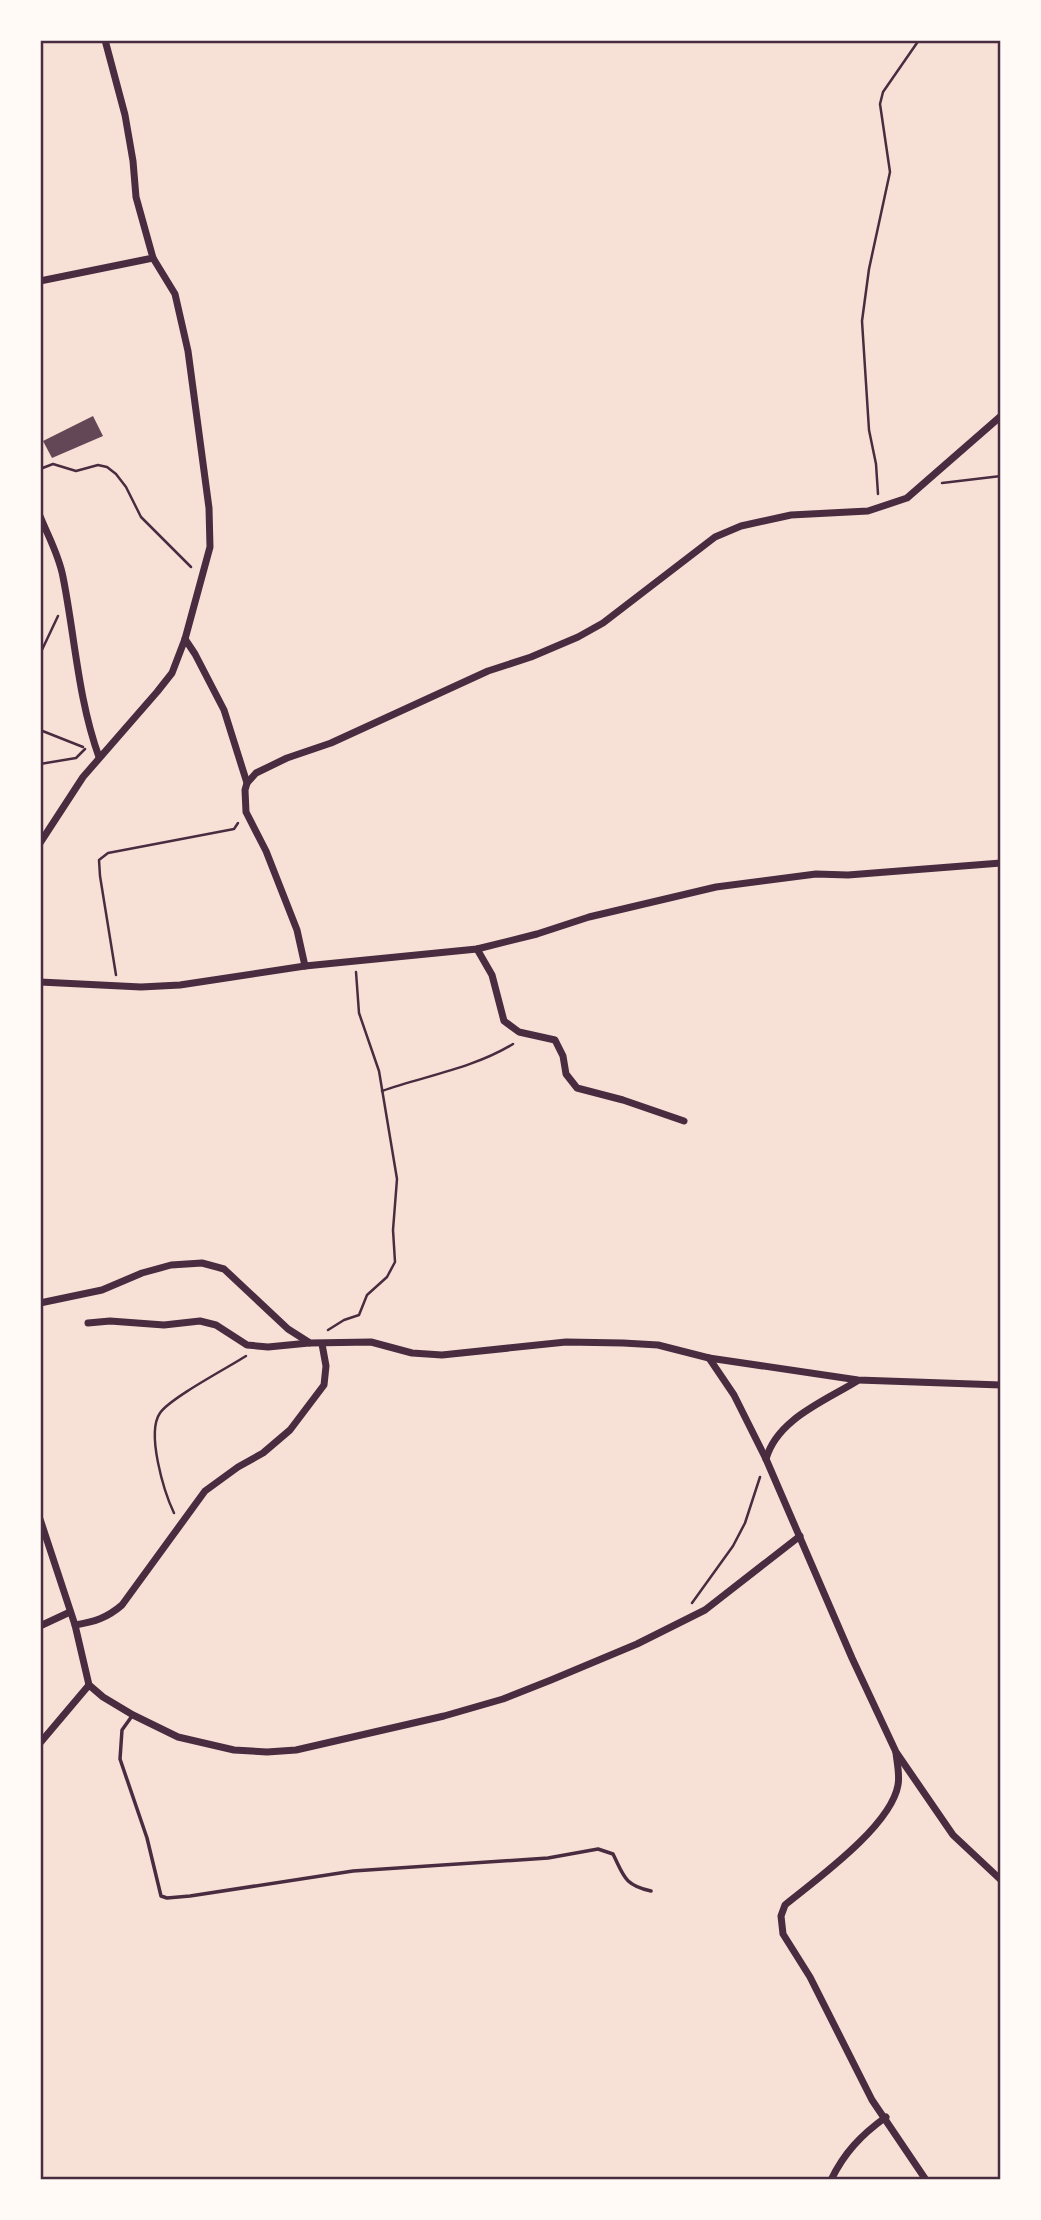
<svg xmlns="http://www.w3.org/2000/svg" width="1041" height="2220" viewBox="0 0 1041 2220" font-family="Merriweather,serif">
  <style>
    .building { fill: #644757 }
    .lines { fill: none; stroke-linecap: round; stroke-linejoin: round }
    .path { stroke: #4a2c40; stroke-width: 2.5 }
    .service { stroke: #4a2c40; stroke-width: 3.5 }
    .minor { stroke: #4a2c40; stroke-width: 7 }
    .neatline { fill: none; stroke: #4a2c40; stroke-width: 2.5 }
  </style>
  <rect width="100%" height="100%" fill="#f7e1d7"/>
  <!-- building -->
  <polygon class="building" points="93,416 103,436 52,458 43,441"/>
  <g class="lines">
    <!-- path -->
    <g class="path">
      <polyline points="40,469 53,464 76,471 98,465 107,467 116,474 126,487 141,517 191,567"/>
      <polyline points="942,483 1001,476"/>
      <polyline points="878,494 876,464 869,430 862,321 869,269 890,172 880,104 883,92 919,40"/>
      <polyline points="40,654 58,616"/>
      <polyline points="40,730 83,747"/>
      <polyline points="40,764 76,758 85,749"/>
      <polyline points="116,975 100,876 99,860 108,853 234,829 238,823"/>
      <path d="M382,1091c43,-15 92,-23 131,-47"/>
      <polyline points="328,1330 344,1320 359,1315 367,1295 387,1277 395,1262 393,1230 397,1179 379,1071 359,1013 356,972"/>
      <path d="M174,1513c-10,-21 -28,-80 -14,-100 10,-15 69,-46 86,-57"/>
      <polyline points="692,1603 733,1546 745,1523 760,1477"/>
    </g>
    <!-- service -->
    <path class="service" d="M132,1716l-10,14 -2,29 27,79 14,58 6,2 23,-2 163,-25 195,-13 50,-9 15,5c11,22 11,31 38,37"/>
    <!-- minor -->
    <g class="minor">
      <polyline points="40,281 153,258 136,197 133,161 125,115 105,40"/>
      <path d="M40,516c8,20 19,39 23,61 12,60 15,122 36,180"/>
      <polyline points="185,639 195,654 224,710 247,783"/>
      <polyline points="40,843 83,777 157,692 172,673 185,639 210,547 209,508 188,351 175,294 153,258"/>
      <polyline points="477,949 492,975 504,1021 519,1032 555,1040 563,1056 566,1074 577,1088 623,1100 684,1121"/>
      <polyline points="305,966 297,930 266,851 246,812 245,790 247,783 256,773 287,758 331,743 488,671 531,657 578,637 603,623 715,537 741,526 791,515 868,511 907,498 1001,416"/>
      <polyline points="40,982 141,987 180,985 305,966 477,949 537,934 589,917 716,887 816,874 848,875 1001,863"/>
      <polyline points="40,1303 102,1290 142,1273 171,1265 202,1263 224,1269 288,1329 310,1343 371,1342 412,1353 442,1355 566,1342 623,1343 658,1345 709,1358 858,1380 1001,1385"/>
      <polyline points="88,1323 110,1321 164,1325 200,1321 216,1325 247,1345 268,1347 309,1343"/>
      <polyline points="709,1358 734,1395 766,1459 852,1658 896,1752 953,1835 1001,1880"/>
      <path d="M766,1459c11,-40 59,-58 91,-78"/>
      <polyline points="40,1519 75,1625 89,1685 103,1697 133,1715 178,1737 234,1750 267,1752 296,1750 444,1716 503,1699 551,1680 637,1644 705,1610 800,1536"/>
      <path d="M75,1625c19,-3 32,-7 47,-20l83,-114 33,-24 25,-14 27,-23 34,-45 2,-19 -4,-22"/>
      <polyline points="40,1626 70,1612"/>
      <polyline points="40,1743 89,1685"/>
      <path d="M896,1753c1,10 4,22 2,32 -7,41 -81,94 -113,120l-4,11 2,18 27,43 62,123 54,80"/>
      <path d="M831,2180c13,-27 30,-45 55,-63"/>
    </g>
  </g>
  <!-- border -->
  <rect width="1041" height="2220" fill="none" stroke="#fffaf5" stroke-width="84"/>
  <rect x="42" y="42" width="957" height="2136" class="neatline"/>
</svg>
